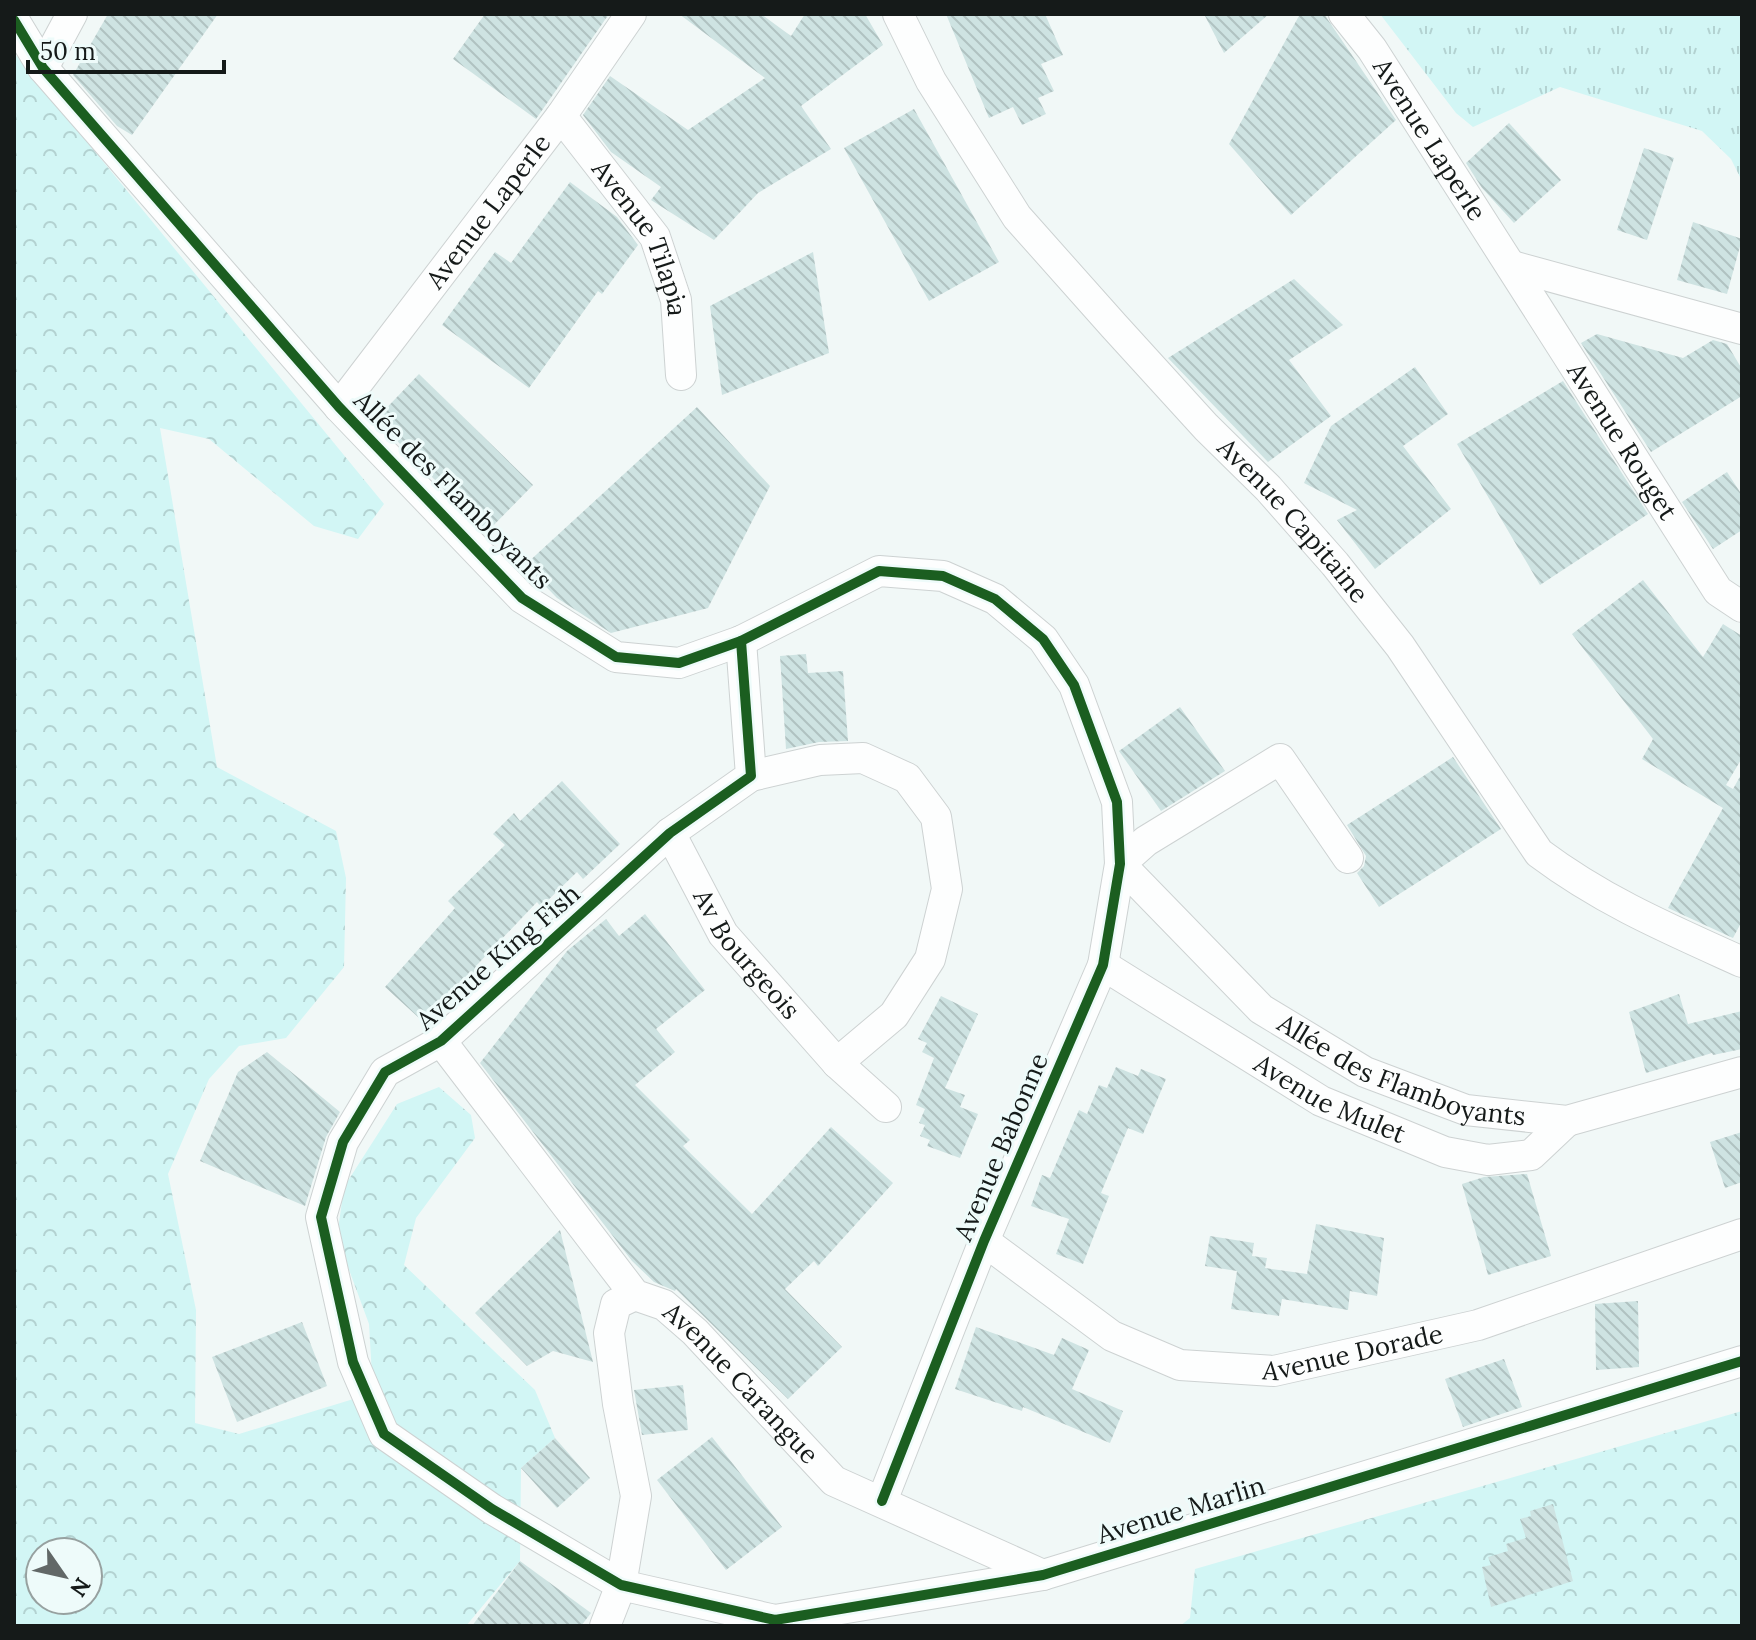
<svg xmlns="http://www.w3.org/2000/svg" width="1756" height="1640" viewBox="0 0 1756 1640" font-family="Lora,serif">
  <style>
    .grass { fill: url(#grass-tufts) }
    .forest { fill: url(#forest-crowns); fill-rule: evenodd }
    .building { fill: url(#building-back-hatch) }
    .lines { fill: none; stroke-linecap: round; stroke-linejoin: round }
    .street-casing { stroke: #cdd2d2; stroke-width: 32 }
    .street { stroke: #fdfefe; stroke-width: 30 }
    .cycleway-casing { stroke: #eefbfa; stroke-width: 15 }
    .cycleway { stroke: #1b5e20; stroke-width: 10 }
    .labels { text-anchor: middle; stroke-width: 6; stroke-linejoin: round; paint-order: stroke }
    .street-label { font-size: 26px; fill: #151a19; stroke: #eefbfa }
  </style>
  <defs>
    <pattern id="grass-tufts" width="24" height="20" patternUnits="userSpaceOnUse" patternTransform="scale(2)"><rect width="24" height="20" fill="#d2f6f5"/><path d="M3 7l-1-3M5 7V3M7 7l1-3M15 17l-1-3M17 17v-4M19 17l1-3" fill="none" stroke="#b3d2d1"/></pattern>
    <pattern id="forest-crowns" width="20" height="18" patternUnits="userSpaceOnUse" patternTransform="scale(2)"><rect width="20" height="18" fill="#d2f6f5"/><path d="M2 6a3 3 0 1 1 6 0M12 15a3 3 0 1 1 6 0" fill="none" stroke="#b3d2d1"/></pattern>
    <pattern id="building-back-hatch" width="6" height="6" patternUnits="userSpaceOnUse" patternTransform="scale(2)"><rect width="6" height="6" fill="#cee3e2"/><path d="M-1 5l2 2M0 0l6 6M5-1l2 2" fill="none" stroke="#b0c2c1"/></pattern>
  </defs>
  <rect width="100%" height="100%" fill="#f1f8f7"/>
  <!-- grass -->
  <polygon class="grass" points="1380,14 1742,14 1742,181 1731,159 1702,131 1560,87 1473,127 1456,113"/>
  <!-- forest -->
  <g class="forest">
    <path d="M14,53l370,451 -26,35 -44,-13 -105,-87 -49,-11 57,339 119,64 10,47 -2,89 -58,71 -47,8 -30,33 -41,95 28,136 -1,113 44,11 134,-41 -4,-69 -32,-87 7,-50 53,-83 42,-17 32,28 4,23 -59,80 -12,47 131,125 20,48 -34,30 -1,93 -54,65h-452zM40,1552h48v48h-48z"/>
    <polygon points="1742,1411 1742,1626 1180,1626 1190,1618 1195,1569"/>
  </g>
  <!-- building -->
  <g class="building">
    <polygon points="108,14 218,14 132,135 117,126 73,75"/>
    <polygon points="485,14 609,14 536,119 453,59"/>
    <polygon points="679,14 761,14 791,36 805,14 865,14 883,45 801,106 831,149 758,193 714,240 651,200 661,187 611,152 583,115 610,76 688,130 765,78"/>
    <polygon points="946,14 1045,14 1063,55 1041,64 1054,91 1038,98 1046,114 1022,125 1013,107 989,118"/>
    <polygon points="1204,14 1269,14 1224,53"/>
    <polygon points="1300,14 1324,14 1396,120 1291,215 1229,144"/>
    <polygon points="914,109 999,262 929,301 844,148"/>
    <polygon points="1509,123 1561,180 1514,223 1482,188 1466,163"/>
    <polygon points="1644,148 1674,158 1647,240 1617,230"/>
    <polygon points="570,182 617,217 638,245 602,294 598,291 529,388 442,325 495,252 511,263"/>
    <polygon points="1693,222 1742,239 1727,294 1677,280"/>
    <polygon points="813,252 829,353 722,395 710,306"/>
    <polygon points="1294,279 1343,325 1289,360 1331,416 1268,462 1168,358"/>
    <polygon points="1597,334 1683,358 1713,340 1727,344 1742,369 1742,396 1651,452 1581,343"/>
    <polygon points="1415,367 1448,414 1403,446 1451,509 1375,569 1337,520 1357,510 1304,483 1331,426"/>
    <polygon points="419,374 533,485 486,533 376,419"/>
    <polygon points="1563,381 1648,514 1540,585 1457,444"/>
    <polygon points="697,407 770,486 708,608 611,633 557,598 525,565"/>
    <polygon points="1727,472 1742,495 1742,530 1713,549 1682,502"/>
    <polygon points="1643,580 1703,657 1723,624 1742,636 1742,758 1726,785 1733,789 1742,773 1742,921 1733,938 1668,908 1723,808 1642,759 1653,739 1572,634"/>
    <polygon points="806,654 808,673 843,671 848,741 819,742 786,749 780,656"/>
    <polygon points="1180,707 1225,771 1161,811 1119,751"/>
    <polygon points="1453,757 1501,829 1379,907 1357,873 1364,866 1366,856 1347,825"/>
    <polygon points="562,781 620,844 583,879 577,872 541,907 537,902 476,966 481,970 429,1027 385,987 455,908 448,901 505,845 493,834 514,813 520,821"/>
    <polygon points="645,914 705,990 656,1029 675,1052 635,1085 690,1140 683,1146 752,1214 831,1127 893,1183 818,1266 814,1261 785,1289 842,1347 788,1399 676,1289 675,1291 654,1282 632,1261 480,1063 567,951 606,919 619,936"/>
    <polygon points="1679,994 1688,1024 1742,1011 1742,1049 1713,1055 1712,1053 1646,1073 1629,1012"/>
    <polygon points="941,996 978,1014 945,1088 965,1095 960,1107 978,1114 960,1158 927,1146 930,1140 920,1136 925,1125 919,1123 925,1109 916,1105 934,1058 922,1052 927,1043 918,1039"/>
    <polygon points="267,1052 340,1112 326,1137 305,1206 200,1161 238,1072"/>
    <polygon points="1116,1067 1138,1076 1141,1069 1166,1079 1143,1134 1128,1128 1101,1193 1109,1196 1083,1264 1056,1254 1069,1219 1031,1206 1042,1175 1050,1178 1079,1110 1087,1114 1099,1085 1107,1088"/>
    <polygon points="1742,1132 1742,1182 1725,1188 1710,1142"/>
    <polygon points="1527,1174 1551,1256 1488,1275 1462,1184 1484,1177"/>
    <polygon points="1316,1224 1384,1238 1377,1296 1350,1291 1348,1310 1282,1299 1279,1316 1231,1309 1237,1271 1205,1266 1210,1236 1254,1243 1252,1256 1267,1258 1265,1268 1307,1274"/>
    <polygon points="560,1230 593,1362 553,1351 527,1366 475,1313"/>
    <polygon points="1638,1301 1639,1367 1596,1370 1595,1304"/>
    <polygon points="302,1322 327,1386 237,1422 212,1357"/>
    <polygon points="976,1327 1054,1355 1062,1338 1089,1350 1072,1389 1123,1411 1110,1443 1023,1407 1022,1411 955,1389"/>
    <polygon points="1504,1359 1522,1407 1463,1427 1445,1379"/>
    <polygon points="683,1385 688,1430 642,1435 634,1390"/>
    <polygon points="712,1437 782,1527 726,1570 657,1480"/>
    <polygon points="555,1438 590,1478 557,1508 521,1468"/>
    <polygon points="1553,1504 1573,1581 1491,1607 1482,1567 1491,1565 1488,1557 1508,1551 1506,1544 1526,1538 1520,1519 1531,1516 1530,1511"/>
    <polygon points="520,1561 591,1613 581,1626 472,1626"/>
  </g>
  <g class="lines">
    <!-- street casing -->
    <g class="street-casing">
      <g id="street">
        <path id="s1" d="M898,14l33,67 86,136 97,109 92,101 62,61 67,76 65,82 139,207c64,48 130,76 203,109"/>
        <path id="s2" d="M1344,14l28,35 346,542 24,16"/>
        <polyline points="14,20 43,68 339,407 522,598 616,657 679,663 741,641 879,571 943,576 995,599 1043,639 1074,685 1117,802 1120,864 1103,965 984,1241 882,1501"/>
        <polyline points="43,68 72,14"/>
        <path id="s3" d="M561,116l94,121 21,63 5,75"/>
        <polyline points="1512,266 1742,329"/>
        <path id="s4" d="M339,407l222,-291 70,-102"/>
        <polyline points="741,641 751,776 670,833 441,1041 385,1072 343,1142 321,1217 353,1362 384,1434 492,1509 621,1585 775,1620 1043,1575 1742,1361"/>
        <polyline points="751,776 820,760 863,758 907,778 936,817 947,889 930,959 894,1015 837,1063"/>
        <path id="s5" d="M670,833l53,101 114,129 49,44"/>
        <path id="s6" d="M1348,858l-68,-99 -134,82 -26,23 141,145 104,63 101,38 101,11 175,-49"/>
        <path id="s7" d="M1103,965l218,136 124,51 43,8 43,-5 36,-34"/>
        <path id="s8" d="M441,1041l194,254 29,10 31,27 139,149 209,94"/>
        <path id="s9" d="M984,1241l128,95 68,29 94,6 204,-46 264,-91"/>
        <polyline points="605,1626 621,1585 636,1496 618,1404 609,1333 616,1304 635,1295"/>
      </g>
    </g>
    <!-- street -->
    <use href="#street" class="street"/>
    <!-- cycleway casing -->
    <g class="cycleway-casing">
      <g id="cycleway">
        <polyline points="14,20 43,68 339,407 522,598 616,657 679,663 741,641 879,571 943,576 995,599 1043,639 1074,685 1117,802 1120,864 1103,965 984,1241 882,1501"/>
        <polyline points="741,641 751,776 670,833 441,1041 385,1072 343,1142 321,1217 353,1362 384,1434 492,1509 621,1585 775,1620 1043,1575 1742,1361"/>
      </g>
    </g>
    <!-- cycleway -->
    <use href="#cycleway" class="cycleway"/>
  </g>
  <g class="labels">
    <!-- street labels -->
    <g class="street-label">
      <text dy="9" stroke="none"><textPath href="#s2" startOffset="152">Avenue Laperle</textPath></text>
      <text dy="9" stroke="none"><textPath href="#s4" startOffset="246">Avenue Laperle</textPath></text>
      <text dy="9" stroke="none"><textPath href="#s3" startOffset="148">Avenue Tilapia</textPath></text>
      <text dy="9" stroke="none"><textPath href="#s2" startOffset="510">Avenue Rouget</textPath></text>
      <text transform="translate(453 490) rotate(45)" y="9">Allée des Flamboyants</text>
      <text dy="9" stroke="none"><textPath href="#s1" startOffset="646">Avenue Capitaine</textPath></text>
      <text dy="9" stroke="none"><textPath href="#s5" startOffset="144">Av Bourgeois</textPath></text>
      <text transform="translate(498 957) rotate(-41)" y="9">Avenue King Fish</text>
      <text dy="9" stroke="none"><textPath href="#s6" startOffset="670">Allée des Flamboyants</textPath></text>
      <text dy="9" stroke="none"><textPath href="#s7" startOffset="264">Avenue Mulet</textPath></text>
      <text transform="translate(1001 1147) rotate(-67)" y="9">Avenue Babonne</text>
      <text dy="9" stroke="none"><textPath href="#s9" startOffset="408">Avenue Dorade</textPath></text>
      <text dy="9" stroke="none"><textPath href="#s8" startOffset="460">Avenue Carangue</textPath></text>
      <text transform="translate(1181 1510) rotate(-17)" y="9">Avenue Marlin</text>
    </g>
  </g>
  <!-- border -->
  <rect width="1756" height="1640" fill="none" stroke="#151a19" stroke-width="32"/>
  <!-- north arrow -->
  <g transform="translate(64 1576) rotate(124)"><circle r="38" fill="#eefbfa" stroke="#97a1a0" stroke-width="2"/>
  <path d="M0-6L14 30L0 20L-14 30Z" fill="#626867"/>
  <text y="-12" font-size="22" font-weight="bold" text-anchor="middle" fill="#151a19">N</text>
  </g>
  <!-- scale -->
  <path d="M28 60v12h196v-12" fill="none" stroke="#151a19" stroke-width="4"/>
  <text x="40" y="60" font-size="24" fill="#151a19" stroke="#eefbfa" stroke-width="6" paint-order="stroke">50 m</text>
</svg>
